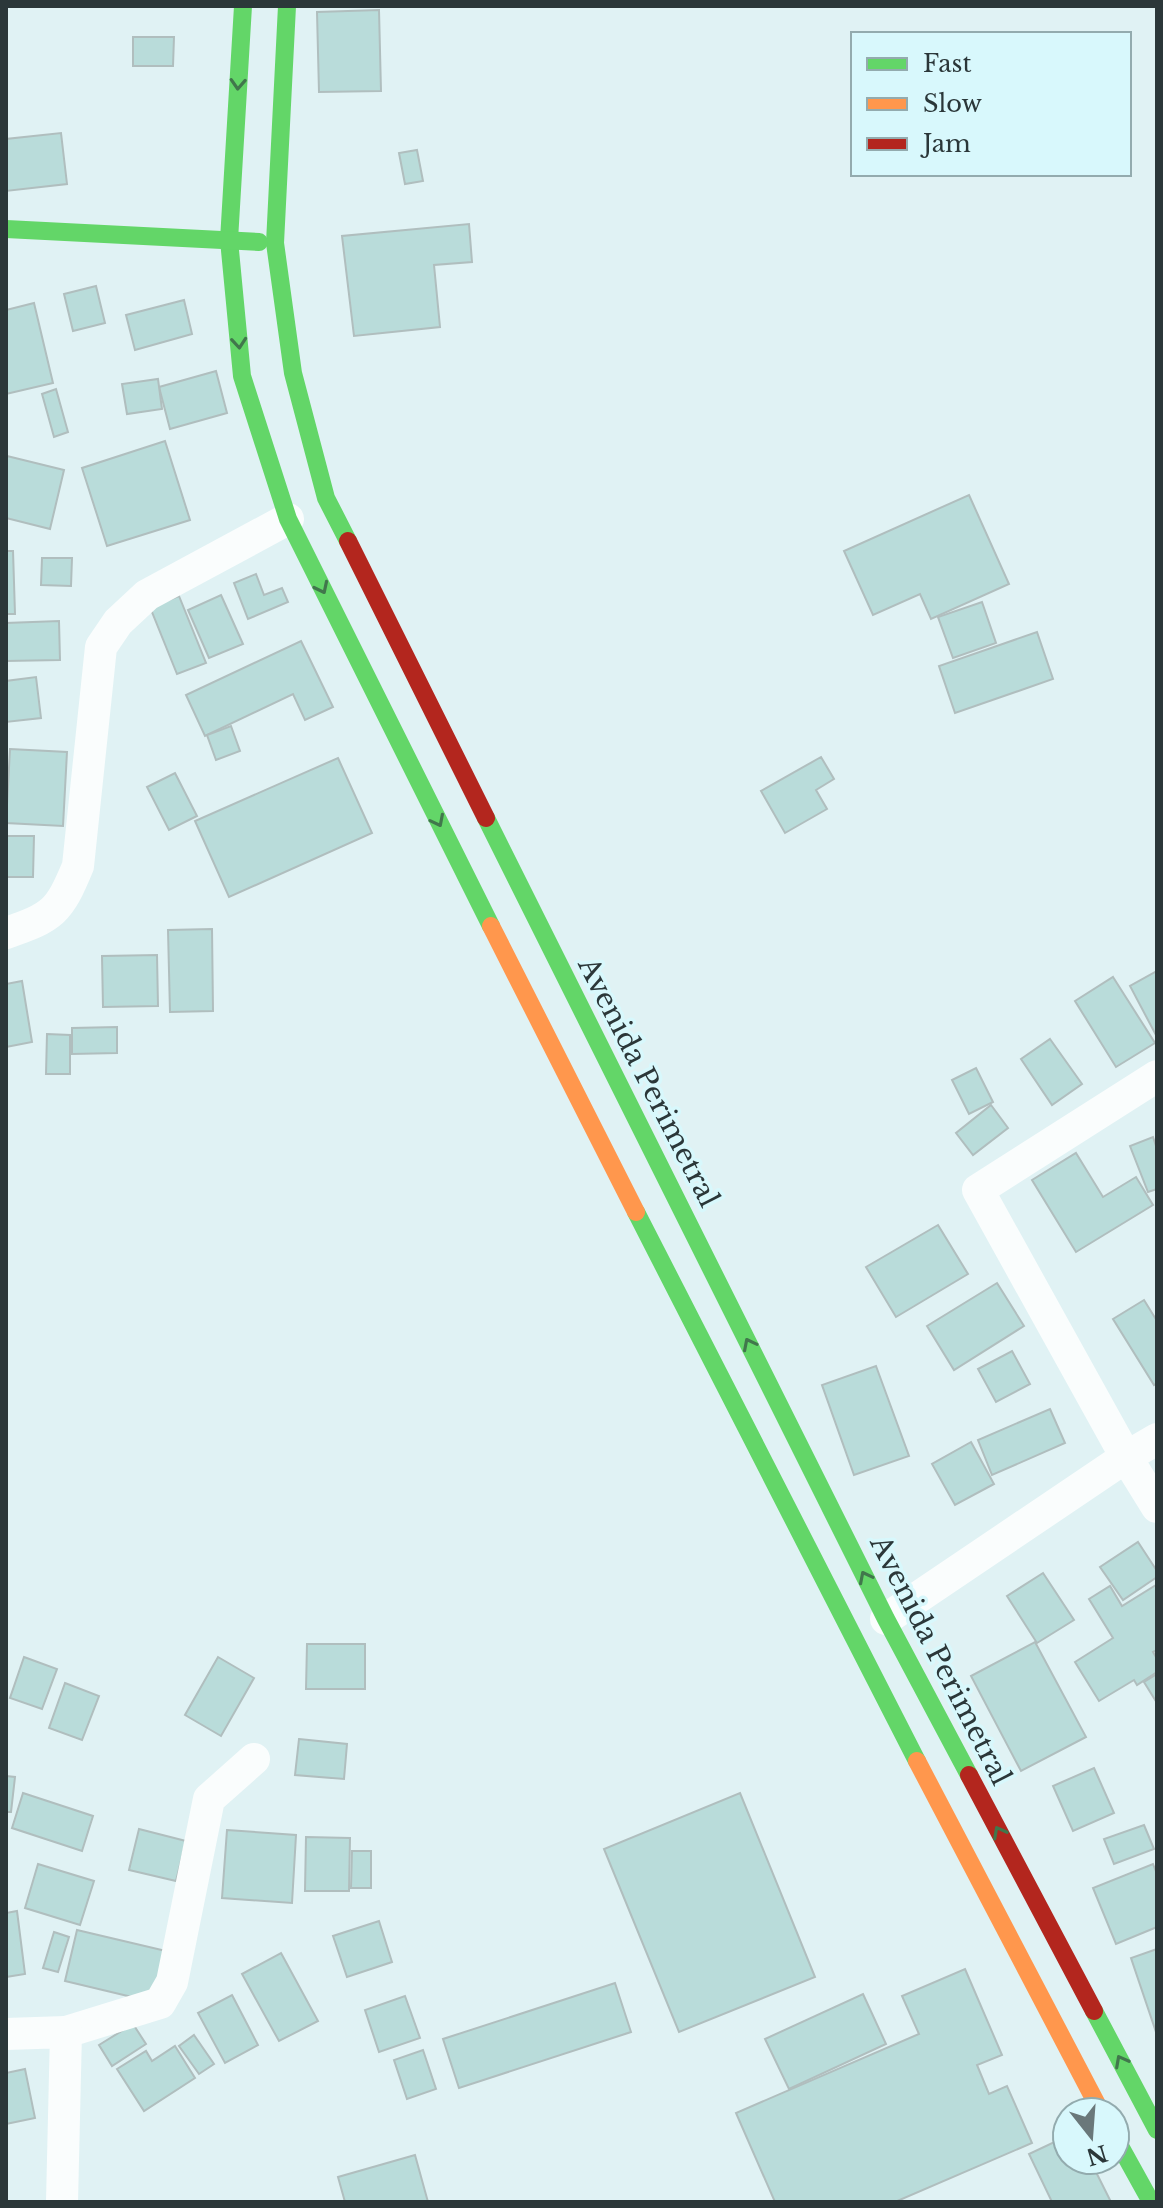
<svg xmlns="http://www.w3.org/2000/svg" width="1163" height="2208" viewBox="0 0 1163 2208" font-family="'Libre Baskerville',serif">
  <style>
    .building { fill: #b9dcda; stroke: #b0bebe; stroke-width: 2 }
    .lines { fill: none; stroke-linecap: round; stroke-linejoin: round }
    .street { stroke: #fafdfd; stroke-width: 32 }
    .fast { stroke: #63d668; stroke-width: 18 }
    .slow { stroke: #ff974d; stroke-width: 18 }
    .jam { stroke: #b3261e; stroke-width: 18 }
    .oneway { stroke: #41774c }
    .labels { text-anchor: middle; stroke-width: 7; stroke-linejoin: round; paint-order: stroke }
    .street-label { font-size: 28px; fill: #2b3739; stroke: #d8f8fc }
  </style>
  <rect width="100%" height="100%" fill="#e0f2f4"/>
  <!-- building -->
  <g class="building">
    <polygon points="379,10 381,91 319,92 317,12"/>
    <polygon points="133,37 174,37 173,66 133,66"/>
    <polygon points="61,133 67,184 6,191 6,139"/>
    <polygon points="417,150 423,181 405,184 399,153"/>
    <polygon points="469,224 472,262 434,265 440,327 354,336 342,236"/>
    <polygon points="96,286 105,323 73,331 64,294"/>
    <polygon points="184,300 192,334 135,350 126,315"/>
    <polygon points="34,303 53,383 6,394 6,310"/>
    <polygon points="216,371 227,413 170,429 159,387"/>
    <polygon points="158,379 162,409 127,414 122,384"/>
    <polygon points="56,389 68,432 54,437 42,394"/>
    <polygon points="165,441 190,520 107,546 82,468"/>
    <polygon points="7,456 64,470 50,529 6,518"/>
    <polygon points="969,495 1009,584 931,619 920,594 873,615 844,551"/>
    <polygon points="6,551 13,551 15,614 6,614"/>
    <polygon points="42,558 72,558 71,586 41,585"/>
    <polygon points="256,574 264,595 282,588 288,602 248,619 234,583"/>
    <polygon points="221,595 243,644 209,658 188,610"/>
    <polygon points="179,596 206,663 177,674 150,607"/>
    <polygon points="982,602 996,643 953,658 938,617"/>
    <polygon points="59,621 60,660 6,661 6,623"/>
    <polygon points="1037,632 1053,679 955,713 939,666"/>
    <polygon points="301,641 333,707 305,720 293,694 205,736 186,695"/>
    <polygon points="36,677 41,718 6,722 6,681"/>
    <polygon points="231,726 240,751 216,760 207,735"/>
    <polygon points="10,749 67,752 63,826 6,823"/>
    <polygon points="821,757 834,779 816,790 827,809 785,833 761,791"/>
    <polygon points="338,758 372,833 229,897 195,821"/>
    <polygon points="175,773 197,816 169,830 147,787"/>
    <polygon points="6,836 34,836 33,877 6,877"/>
    <polygon points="212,929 213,1011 170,1012 168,930"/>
    <polygon points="157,955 158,1006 103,1007 102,956"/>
    <polygon points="1157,971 1157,1037 1130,986"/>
    <polygon points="1113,977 1155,1043 1116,1067 1075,1001"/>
    <polygon points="22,981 32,1042 6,1047 6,984"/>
    <polygon points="117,1027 117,1053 72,1054 72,1028"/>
    <polygon points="47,1034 70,1035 70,1074 46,1074"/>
    <polygon points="1050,1039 1082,1084 1052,1105 1021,1059"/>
    <polygon points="976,1068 993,1102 969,1114 952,1080"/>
    <polygon points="991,1105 1008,1128 973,1155 956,1133"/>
    <polygon points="1153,1137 1157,1149 1157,1189 1148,1192 1130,1146"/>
    <polygon points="1076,1153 1103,1197 1136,1177 1153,1205 1076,1252 1032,1180"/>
    <polygon points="938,1225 968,1274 896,1317 866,1267"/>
    <polygon points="997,1283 1024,1326 954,1370 927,1326"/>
    <polygon points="1144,1300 1157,1321 1157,1383 1154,1385 1113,1319"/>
    <polygon points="1012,1351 1030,1384 996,1402 978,1369"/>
    <polygon points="876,1366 909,1456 854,1475 822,1385"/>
    <polygon points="1050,1409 1065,1443 992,1475 978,1440"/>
    <polygon points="971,1442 994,1484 955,1505 932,1464"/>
    <polygon points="1138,1542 1157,1571 1157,1577 1123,1600 1100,1567"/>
    <polygon points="1043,1573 1074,1620 1037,1643 1007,1596"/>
    <polygon points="1156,1585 1157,1650 1153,1652 1157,1659 1157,1672 1137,1685 1134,1680 1099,1701 1075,1662 1113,1638 1089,1599 1110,1586 1122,1606"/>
    <polygon points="1035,1642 1086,1737 1021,1771 971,1676"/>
    <polygon points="307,1644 365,1644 365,1689 306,1689"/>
    <polygon points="24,1657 57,1669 42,1709 10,1698"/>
    <polygon points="218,1657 254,1678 221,1736 185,1715"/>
    <polygon points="1157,1674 1157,1703 1144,1682"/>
    <polygon points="65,1683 99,1696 82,1740 49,1728"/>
    <polygon points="299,1739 347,1744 344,1779 295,1775"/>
    <polygon points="1094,1768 1114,1813 1073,1831 1053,1786"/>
    <polygon points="6,1776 15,1777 11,1812 6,1812"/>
    <polygon points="23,1793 93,1816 82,1851 12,1828"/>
    <polygon points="740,1793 815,1977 679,2032 604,1849"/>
    <polygon points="1144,1825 1154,1849 1114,1864 1104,1839"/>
    <polygon points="139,1829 186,1841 176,1881 129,1870"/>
    <polygon points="227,1830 296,1835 292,1903 222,1898"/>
    <polygon points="306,1837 350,1838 349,1891 305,1891"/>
    <polygon points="352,1851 371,1851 371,1888 351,1888"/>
    <polygon points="38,1864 94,1881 80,1925 25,1908"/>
    <polygon points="1153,1864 1157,1874 1157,1927 1116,1944 1093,1888"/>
    <polygon points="17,1911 25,1974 6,1977 6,1913"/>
    <polygon points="379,1921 392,1962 347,1977 333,1936"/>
    <polygon points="77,1930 166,1951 153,2002 65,1981"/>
    <polygon points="54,1932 69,1937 58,1972 43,1968"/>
    <polygon points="1157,1949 1157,2035 1131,1958"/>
    <polygon points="281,1953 318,2021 279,2041 242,1974"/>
    <polygon points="965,1969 1002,2055 977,2065 989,2094 1007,2086 1032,2143 895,2202 775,2202 736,2113 919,2034 902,1996"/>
    <polygon points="615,1983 631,2032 459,2088 443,2039"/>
    <polygon points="863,1994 886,2044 789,2089 765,2039"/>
    <polygon points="232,1995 258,2045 225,2063 198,2013"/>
    <polygon points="405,1996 420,2038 379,2052 365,2010"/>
    <polygon points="133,2024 146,2044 112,2066 99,2045"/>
    <polygon points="194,2035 214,2064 199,2074 179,2046"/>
    <polygon points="175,2046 195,2078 144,2111 117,2069 146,2051 152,2061"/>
    <polygon points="423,2050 436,2089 407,2099 394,2060"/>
    <polygon points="25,2069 35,2118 6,2124 6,2073"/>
    <polygon points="1067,2136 1067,2160 1090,2160 1111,2202 1052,2202 1029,2154"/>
    <polygon points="415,2155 428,2202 345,2202 338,2177"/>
  </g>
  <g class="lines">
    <!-- street -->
    <g class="street">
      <path d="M6,933c47,-16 53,-21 72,-67l23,-219 17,-25 29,-27 141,-76"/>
      <polyline points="1157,1076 978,1190 1126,1457 1157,1507"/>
      <polyline points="886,1619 1126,1457 1157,1439"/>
      <polyline points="66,2032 160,2003 172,1982 209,1799 254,1759"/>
      <polyline points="6,2034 66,2032 62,2202"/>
    </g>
    <!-- fast -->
    <g class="fast">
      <polyline points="243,6 229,240 242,376 288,519 491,926"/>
      <polyline points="287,6 275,243 293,373 326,498 348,541"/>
      <polyline points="6,229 259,242"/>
      <polyline points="486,818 886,1619 969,1775"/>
      <polyline points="636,1212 917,1761"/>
      <polyline points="1094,2011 1157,2130"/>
      <polyline points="1115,2137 1151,2202"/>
    </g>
    <!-- slow -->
    <g class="slow">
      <polyline points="491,926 636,1212"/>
      <polyline points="917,1761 1101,2112"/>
    </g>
    <!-- jam -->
    <g class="jam">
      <polyline points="348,541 486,818"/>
      <polyline points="969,1775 1094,2011"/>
    </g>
  </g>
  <!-- one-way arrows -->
  <defs><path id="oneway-chevron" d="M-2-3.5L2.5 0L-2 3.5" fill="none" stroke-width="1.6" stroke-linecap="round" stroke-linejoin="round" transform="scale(2)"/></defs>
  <g class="oneway">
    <use href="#oneway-chevron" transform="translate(238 84) rotate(93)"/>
    <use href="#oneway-chevron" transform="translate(239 343) rotate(85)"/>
    <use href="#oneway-chevron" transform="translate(322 588) rotate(64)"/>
    <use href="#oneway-chevron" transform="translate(438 821) rotate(63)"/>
    <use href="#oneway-chevron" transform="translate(749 1344) rotate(-117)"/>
    <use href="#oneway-chevron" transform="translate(865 1577) rotate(-117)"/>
    <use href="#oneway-chevron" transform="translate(999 1832) rotate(-118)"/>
    <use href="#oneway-chevron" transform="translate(1121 2061) rotate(-118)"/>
  </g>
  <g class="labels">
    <!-- street labels -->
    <g class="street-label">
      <text transform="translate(649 1082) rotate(63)" y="10">Avenida Perimetral</text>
      <text transform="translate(941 1660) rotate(63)" y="10">Avenida Perimetral</text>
    </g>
  </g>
  <!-- border -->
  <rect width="1163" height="2208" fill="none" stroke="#2b3739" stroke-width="16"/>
  <!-- legend -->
  <rect x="851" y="32" width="280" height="144" fill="#d8f8fc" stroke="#93abae" stroke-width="2"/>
  <rect x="867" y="58" width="40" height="12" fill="#63d668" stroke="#93abae" stroke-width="2"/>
  <text x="923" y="72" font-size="24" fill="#2b3739">Fast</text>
  <rect x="867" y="98" width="40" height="12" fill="#ff974d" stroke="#93abae" stroke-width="2"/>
  <text x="923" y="112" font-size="24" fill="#2b3739">Slow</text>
  <rect x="867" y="138" width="40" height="12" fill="#b3261e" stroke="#93abae" stroke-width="2"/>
  <text x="923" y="152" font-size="24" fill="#2b3739">Jam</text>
  <!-- north arrow -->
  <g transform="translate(1091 2136) rotate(163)"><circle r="38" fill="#d8f8fc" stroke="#93abae" stroke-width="2"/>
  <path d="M0-6L14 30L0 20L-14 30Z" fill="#6a787a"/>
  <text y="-12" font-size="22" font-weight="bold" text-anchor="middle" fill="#2b3739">N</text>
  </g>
</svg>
